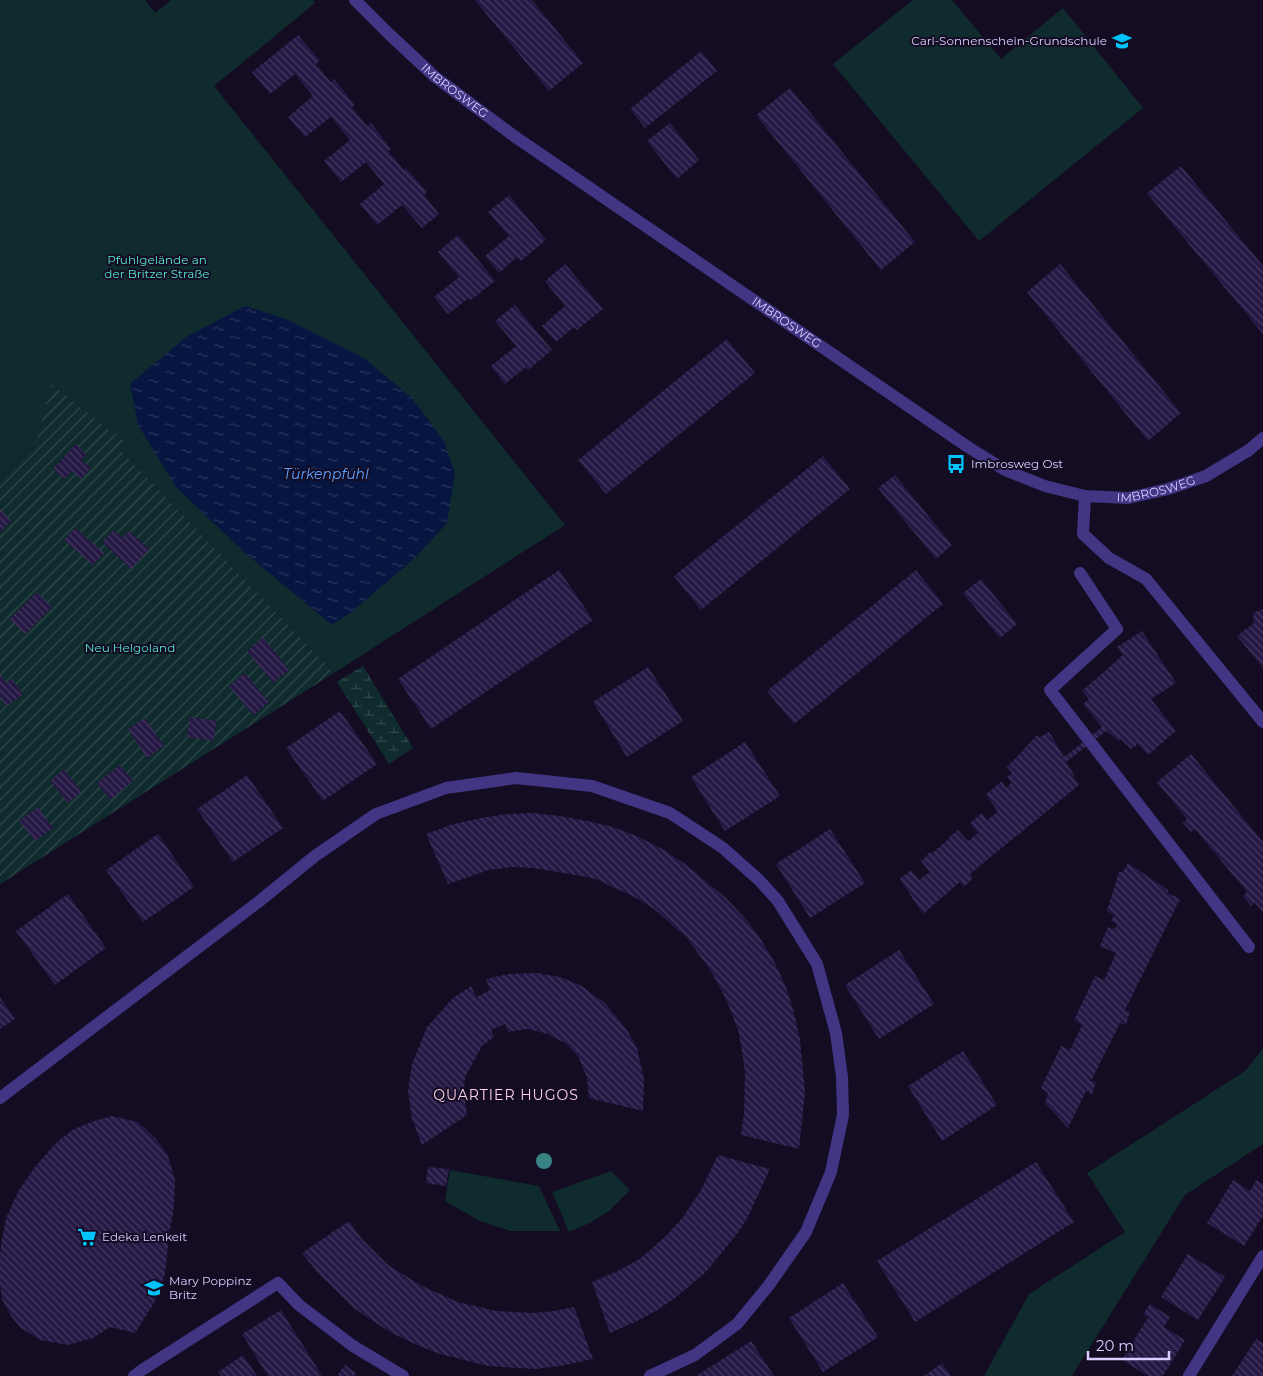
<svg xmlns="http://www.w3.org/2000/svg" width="1263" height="1376" viewBox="0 0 1263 1376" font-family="Montserrat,sans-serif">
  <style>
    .wetland { fill: url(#wetland-marsh) }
    .park { fill: #0f2b2d }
    .garden { fill: url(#garden-furrows) }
    .water { fill: url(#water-ripples) }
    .building { fill: url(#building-back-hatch) }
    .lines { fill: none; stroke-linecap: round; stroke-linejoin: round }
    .minor { stroke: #413584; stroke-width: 12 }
    .tree { fill: #378383 }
    .labels { text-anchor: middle; stroke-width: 4; stroke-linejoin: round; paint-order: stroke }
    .poi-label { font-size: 12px; fill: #d9ceff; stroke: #130c23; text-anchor: start }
    .street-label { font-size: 12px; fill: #d9ceff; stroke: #130c23 }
    .park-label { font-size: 12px; fill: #54e5d1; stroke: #130c23 }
    .water-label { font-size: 14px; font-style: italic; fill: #5ca1ff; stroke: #130c23 }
    .neighbourhood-label { font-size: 14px; letter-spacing: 1px; fill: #ffd0e9; stroke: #130c23 }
  </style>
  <defs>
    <pattern id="wetland-marsh" width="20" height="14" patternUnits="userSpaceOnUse" patternTransform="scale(1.25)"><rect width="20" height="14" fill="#0f2b2d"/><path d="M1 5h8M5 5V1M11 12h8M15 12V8" fill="none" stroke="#31494c"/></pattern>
    <pattern id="garden-furrows" width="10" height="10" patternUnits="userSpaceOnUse" patternTransform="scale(1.25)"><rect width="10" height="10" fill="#0f2b2d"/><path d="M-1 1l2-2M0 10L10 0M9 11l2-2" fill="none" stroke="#31494c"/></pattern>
    <pattern id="water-ripples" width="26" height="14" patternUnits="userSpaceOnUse" patternTransform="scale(1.25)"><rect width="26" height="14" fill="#071641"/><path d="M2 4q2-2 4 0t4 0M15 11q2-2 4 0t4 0" fill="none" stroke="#2b375e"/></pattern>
    <pattern id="building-back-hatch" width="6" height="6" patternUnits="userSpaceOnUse" patternTransform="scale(1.25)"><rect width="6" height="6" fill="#261844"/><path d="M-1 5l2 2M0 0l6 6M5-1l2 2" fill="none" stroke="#453860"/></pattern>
  </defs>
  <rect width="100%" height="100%" fill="#130c23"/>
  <!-- wetland -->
  <polygon class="wetland" points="363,666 413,748 389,764 337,682"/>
  <!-- park -->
  <g class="park">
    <polygon points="0,0 145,0 155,13 171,0 313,0 315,3 214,86 565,525 334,673 121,450 123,441 51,384 37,439 11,468 0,477"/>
    <polygon points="913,0 952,0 1001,59 1063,8 1143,108 979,241 833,64"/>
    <polygon points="1263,1048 1263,1144 1185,1195 1072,1376 984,1376 1029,1294 1125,1232 1087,1173 1245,1071"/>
    <polygon points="450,1170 539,1186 560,1231 511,1231 480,1221 445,1201"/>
    <polygon points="611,1171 630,1190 609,1211 590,1223 569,1232 552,1192"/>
  </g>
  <!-- garden -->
  <polygon class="garden" points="51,384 124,441 121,450 334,673 0,884 0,477 11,468 37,439"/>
  <!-- water -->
  <polygon class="water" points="245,306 286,319 364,358 412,398 444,441 455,473 447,523 416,557 354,610 332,625 246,554 176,487 138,425 130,384 186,337"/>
  <!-- building -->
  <g class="building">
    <polygon points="475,0 532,0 583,63 549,91"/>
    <polygon points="298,35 320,61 316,64 331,82 334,79 355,105 352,107 367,126 371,123 391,149 388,151 404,170 406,168 427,192 424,195 439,214 422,228 402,205 377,225 360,204 384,184 366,162 341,182 324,161 350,140 331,117 305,137 288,117 313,96 295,74 270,94 252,72"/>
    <polygon points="701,51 717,71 645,128 630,109"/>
    <polygon points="790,88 915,242 881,270 756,115"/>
    <polygon points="670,123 699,160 677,179 647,141"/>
    <polygon points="1181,166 1263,266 1263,334 1147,193"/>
    <polygon points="509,195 546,240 521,261 517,257 499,273 485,256 509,236 488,212"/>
    <polygon points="458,235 495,281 471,300 469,298 448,314 434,297 459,277 438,252"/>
    <polygon points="565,264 603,309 577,330 574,327 556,342 542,326 565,306 545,281"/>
    <polygon points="1060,264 1181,413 1148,441 1027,292"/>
    <polygon points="515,305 552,350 528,370 526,367 505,384 491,366 516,346 495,321"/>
    <polygon points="727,339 755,373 606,494 578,460"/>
    <polygon points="76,444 86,454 81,460 91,468 81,479 72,471 64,479 53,469"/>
    <polygon points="823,456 850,489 701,610 674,576"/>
    <polygon points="895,475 952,545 936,559 878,488"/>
    <polygon points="0,509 11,521 0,532"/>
    <polygon points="75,528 104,553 93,565 64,540"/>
    <polygon points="114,530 123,538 129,531 149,549 131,569 102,542"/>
    <polygon points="559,570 593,620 431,729 398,679"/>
    <polygon points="916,570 943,604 794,724 767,691"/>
    <polygon points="981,579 1017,624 1000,638 963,593"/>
    <polygon points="37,592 52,607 25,634 10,619"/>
    <polygon points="1263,609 1263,668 1237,636 1254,623 1253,613"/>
    <polygon points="1142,631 1176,683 1151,699 1176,731 1148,755 1138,744 1131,749 1121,739 1119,741 1106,731 1066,762 1074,775 1073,777 1079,785 970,874 973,878 964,887 960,882 923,914 900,879 911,870 919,880 930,872 921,861 930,852 931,854 950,838 949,837 958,830 968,841 978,833 970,823 982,813 987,820 998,812 986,794 1002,781 1006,788 1011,783 1007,777 1012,773 1007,767 1036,736 1040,737 1049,732 1064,757 1102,727 1083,704 1089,699 1082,691 1123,655 1117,647"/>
    <polygon points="263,637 289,670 273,683 247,651"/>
    <polygon points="648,667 683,721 627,757 593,702"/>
    <polygon points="245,673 269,702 253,715 229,686"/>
    <polygon points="0,674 6,683 12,679 23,694 6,706 0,697"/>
    <polygon points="340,711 377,764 323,801 286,748"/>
    <polygon points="190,717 217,721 213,741 187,737"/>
    <polygon points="145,718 164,746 147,758 128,729"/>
    <polygon points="745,742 780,796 725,831 691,777"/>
    <polygon points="1191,754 1263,842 1263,912 1255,903 1251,906 1243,896 1247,892 1195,829 1191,832 1183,823 1187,819 1157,782"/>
    <polygon points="120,765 133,781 110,800 97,783"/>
    <polygon points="64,769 82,792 68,803 50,781"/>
    <polygon points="247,775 283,828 233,862 197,809"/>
    <polygon points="38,807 53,828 35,841 19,821"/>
    <polygon points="533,813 560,816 587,821 613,827 639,837 662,849 685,864 726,898 744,917 760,938 775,963 786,987 794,1013 800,1039 805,1092 799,1149 741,1135 744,1114 745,1072 742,1051 738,1030 730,1009 722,991 711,971 687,938 654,909 636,898 596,879 576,875 533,868 511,867 489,870 448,884 426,834 454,824 481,818 508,814"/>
    <polygon points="830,829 865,883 810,918 776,864"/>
    <polygon points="158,834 194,887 143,922 106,870"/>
    <polygon points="1128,863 1168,890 1168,893 1180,899 1125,1010 1130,1012 1126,1025 1120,1023 1091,1081 1096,1082 1092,1095 1086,1091 1068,1128 1045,1103 1048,1093 1041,1088 1061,1046 1070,1050 1082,1025 1074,1020 1095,976 1104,980 1116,953 1100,946 1108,927 1115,929 1117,924 1111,921 1114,915 1107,911 1119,872 1123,872"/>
    <polygon points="68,894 106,948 55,985 16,931"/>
    <polygon points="899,950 934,1004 879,1039 845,985"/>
    <polygon points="536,973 560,977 580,985 605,1003 627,1030 637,1048 644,1079 643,1111 589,1098 587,1078 579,1058 567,1044 548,1034 528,1029 508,1032 505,1024 491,1030 494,1037 482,1046 465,1077 464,1092 467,1115 422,1145 412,1119 408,1091 412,1064 427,1027 453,998 471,986 476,997 490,990 486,979 509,974"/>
    <polygon points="0,997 15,1019 0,1029"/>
    <polygon points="963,1051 997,1105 942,1141 908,1086"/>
    <polygon points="112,1116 138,1122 156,1139 168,1156 175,1180 174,1207 169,1235 165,1274 154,1303 135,1333 110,1327 93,1338 68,1345 40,1340 21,1328 11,1316 2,1299 0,1284 0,1257 1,1245 6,1218 18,1192 34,1168 57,1142 74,1129 94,1121"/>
    <polygon points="718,1155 770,1169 747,1219 737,1234 705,1273 675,1298 656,1311 637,1321 610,1333 592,1282 620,1270 641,1258 669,1233 683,1217 701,1190"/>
    <polygon points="1036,1162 1074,1222 915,1322 877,1261"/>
    <polygon points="428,1167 449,1169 446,1186 426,1183"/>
    <polygon points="1233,1180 1250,1191 1256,1180 1263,1184 1263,1216 1244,1246 1207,1223"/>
    <polygon points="349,1221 361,1238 388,1265 422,1286 458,1302 496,1311 534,1313 554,1311 574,1307 593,1359 560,1366 536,1369 488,1366 440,1354 417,1345 394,1334 374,1322 354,1308 319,1274 302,1253"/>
    <polygon points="1188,1254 1225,1277 1198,1320 1161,1297"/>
    <polygon points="843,1283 878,1337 823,1372 789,1318"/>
    <polygon points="1150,1304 1170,1317 1164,1327 1185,1340 1163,1376 1148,1376 1122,1360 1148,1317 1143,1314"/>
    <polygon points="281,1310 322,1376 268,1376 242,1334"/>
    <polygon points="1256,1339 1263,1343 1263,1376 1232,1376"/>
    <polygon points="751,1341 774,1376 696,1376"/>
    <polygon points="243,1355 257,1376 221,1376 218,1372"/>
    <polygon points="942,1363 951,1376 924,1376"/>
    <polygon points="345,1365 356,1373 354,1376 340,1376 338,1374"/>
  </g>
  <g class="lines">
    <!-- minor -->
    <g class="minor">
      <path id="s1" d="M355,0l33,33 46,43 80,60 454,311 37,23 40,16 40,10 43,2 40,-9 38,-13 43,-26 14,-12"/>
      <polyline points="1085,496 1083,534 1109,558 1146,579 1263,722"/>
      <polyline points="1080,573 1117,629 1050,690 1249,947"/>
      <polyline points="0,1098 257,903 315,856 376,814 446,788 516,778 592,786 670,813 723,848 759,880 778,901 817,964 836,1033 842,1077 843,1115 831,1172 806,1232 769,1285 737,1324 695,1355 650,1376"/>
      <polyline points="134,1376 142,1370 278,1283 299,1305 353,1346 403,1376"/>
      <polyline points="1189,1376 1263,1256"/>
    </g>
  </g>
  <!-- trees -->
  <circle class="tree" cx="544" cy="1161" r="8"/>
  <!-- icons -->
  <defs>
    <g id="school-bare" transform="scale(1.5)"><path d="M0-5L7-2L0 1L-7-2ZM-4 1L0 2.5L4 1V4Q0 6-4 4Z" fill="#00c4f9" stroke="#130c23" stroke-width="2.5" paint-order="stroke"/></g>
    <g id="bus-bare" transform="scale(1.5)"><path d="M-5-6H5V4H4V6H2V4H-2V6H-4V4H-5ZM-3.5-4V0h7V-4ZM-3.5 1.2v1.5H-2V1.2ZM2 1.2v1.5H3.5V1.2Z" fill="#00c4f9" stroke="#130c23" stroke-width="2.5" paint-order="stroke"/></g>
    <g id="supermarket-bare" transform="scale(1.5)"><path d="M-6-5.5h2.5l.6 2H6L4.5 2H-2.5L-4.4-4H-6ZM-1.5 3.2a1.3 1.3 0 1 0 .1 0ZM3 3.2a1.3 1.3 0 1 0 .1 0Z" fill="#00c4f9" stroke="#130c23" stroke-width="2.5" paint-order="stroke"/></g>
  </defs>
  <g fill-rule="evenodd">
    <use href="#school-bare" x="1122" y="41"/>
    <use href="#bus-bare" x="956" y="464"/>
    <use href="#supermarket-bare" x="87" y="1237"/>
    <use href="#school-bare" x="154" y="1288"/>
  </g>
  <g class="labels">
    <!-- poi labels -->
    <g class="poi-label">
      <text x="1107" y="45" text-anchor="end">Carl-Sonnenschein-Grundschule</text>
      <text x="971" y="468">Imbrosweg Ost</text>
      <text x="102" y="1241">Edeka Lenkeit</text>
      <text x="169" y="1285">Mary Poppinz<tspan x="169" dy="14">Britz</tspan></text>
    </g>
    <!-- street labels -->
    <g class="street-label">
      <text dy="4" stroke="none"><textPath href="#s1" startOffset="135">IMBROSWEG</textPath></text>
      <text dy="4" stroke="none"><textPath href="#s1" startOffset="540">IMBROSWEG</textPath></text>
      <text dy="4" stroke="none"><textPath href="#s1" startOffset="960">IMBROSWEG</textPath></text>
    </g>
    <!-- park labels -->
    <g class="park-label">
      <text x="157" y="264">Pfuhlgelände an<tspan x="157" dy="14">der Britzer Straße</tspan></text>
      <text x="130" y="652">Neu Helgoland</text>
    </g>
    <!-- water labels -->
    <g class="water-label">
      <text x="326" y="479">Türkenpfuhl</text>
    </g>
    <!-- neighbourhood labels -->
    <g class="neighbourhood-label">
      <text x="506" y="1100">QUARTIER HUGOS</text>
    </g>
  </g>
  <!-- scale -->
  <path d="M1088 1351v8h81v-8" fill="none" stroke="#d9ceff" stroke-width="2.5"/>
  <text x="1096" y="1351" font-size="15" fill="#d9ceff" stroke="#130c23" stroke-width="4" paint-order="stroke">20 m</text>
</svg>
